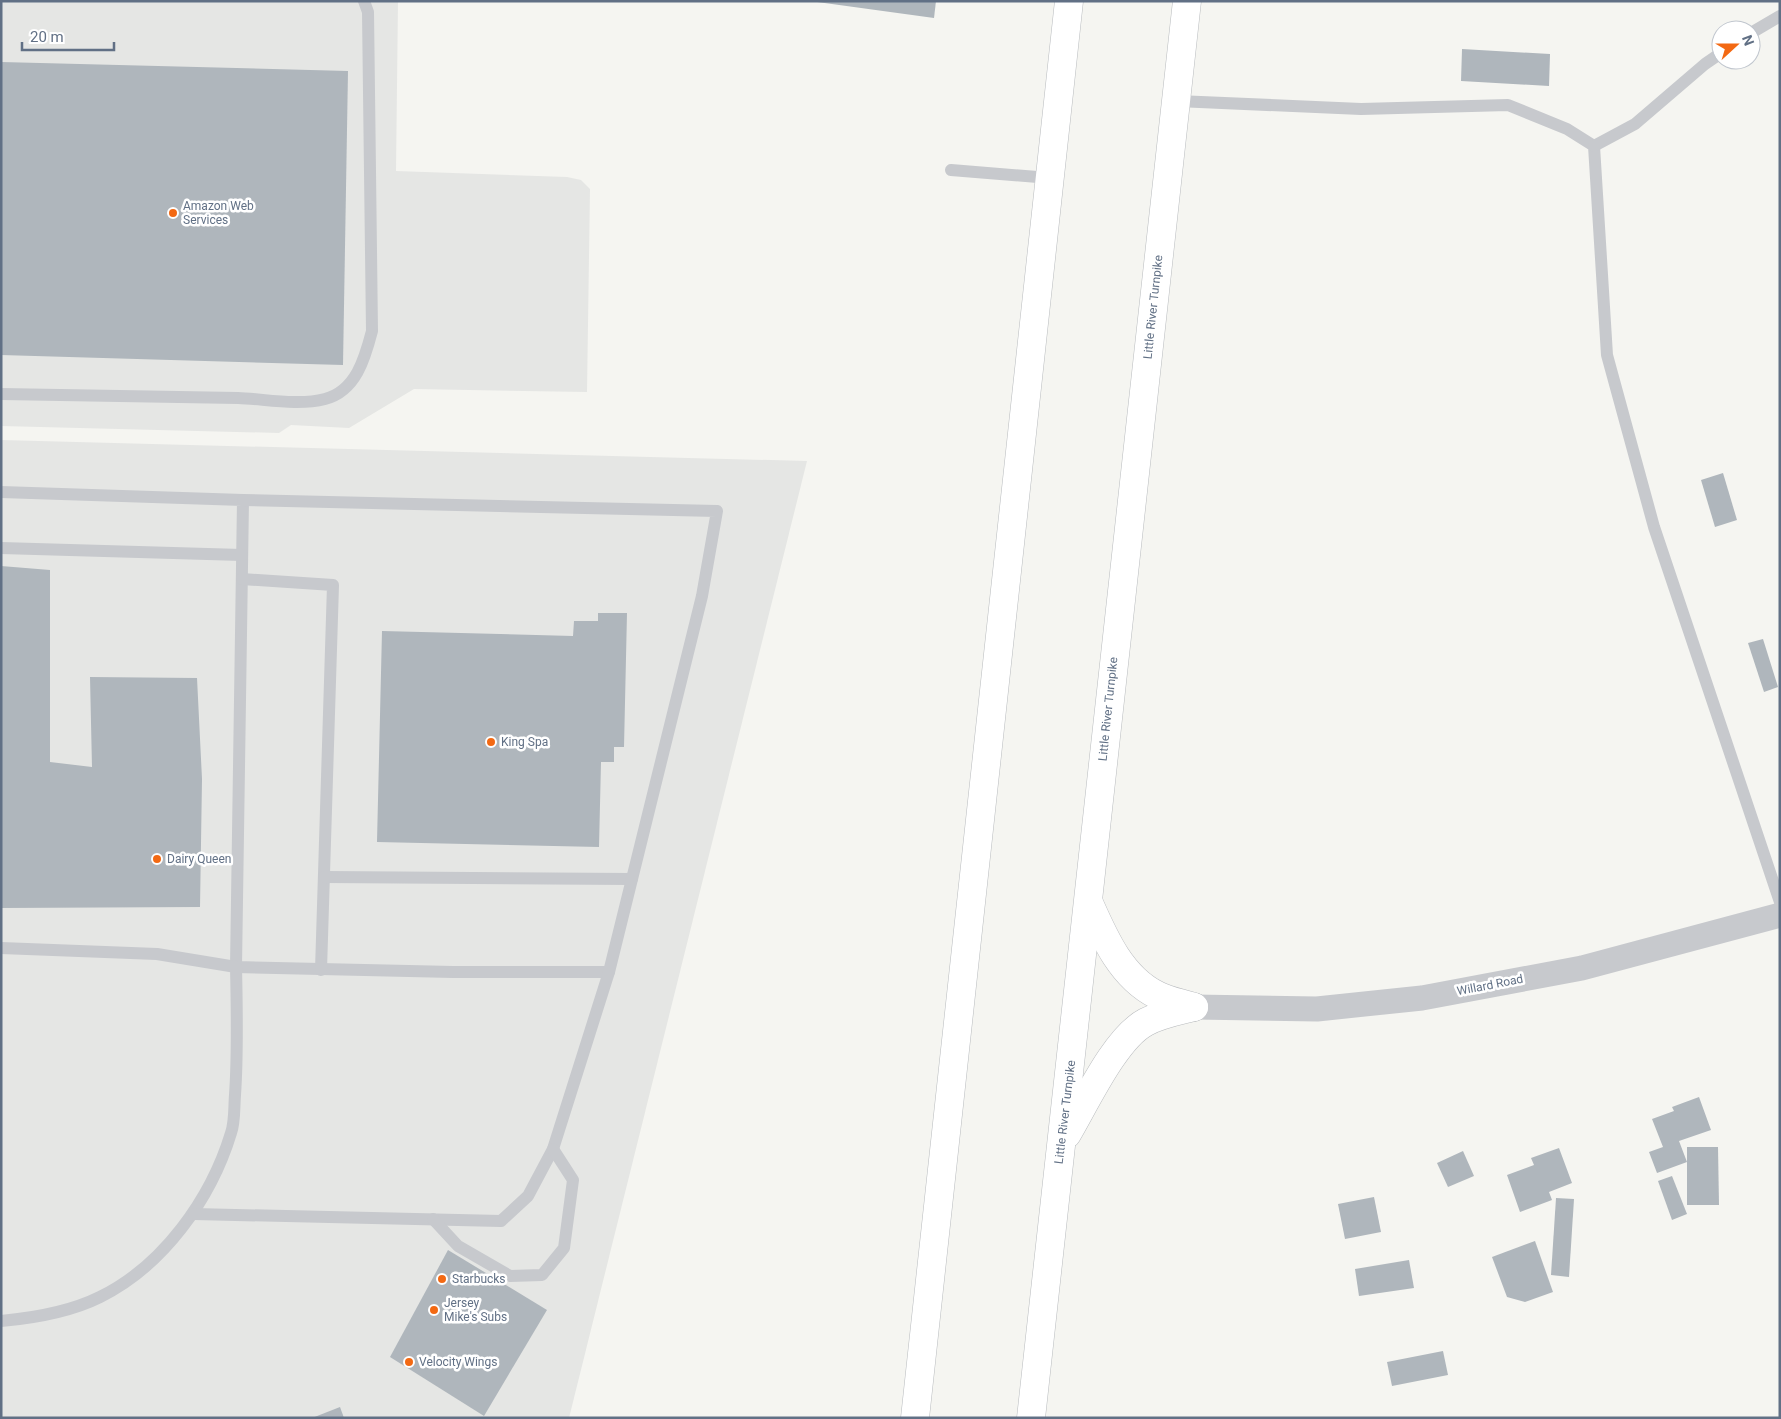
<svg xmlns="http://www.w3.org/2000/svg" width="1781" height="1419" viewBox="0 0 1781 1419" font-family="Roboto,sans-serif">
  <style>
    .built { fill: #e5e6e4 }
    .building { fill: #afb6bc }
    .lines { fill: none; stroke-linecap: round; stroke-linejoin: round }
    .trunk-casing { stroke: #b8bbbe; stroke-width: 29 }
    .service { stroke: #c7c9cd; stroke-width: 12 }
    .minor { stroke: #c7c9cd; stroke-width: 25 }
    .trunk { stroke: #fff; stroke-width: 28 }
    .poi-dot { fill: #f36913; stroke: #fff; stroke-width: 2 }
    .labels { text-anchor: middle; stroke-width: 5; stroke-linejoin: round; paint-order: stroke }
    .poi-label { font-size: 12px; fill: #617085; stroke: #fff; text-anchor: start }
    .street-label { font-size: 12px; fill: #617085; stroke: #fff }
  </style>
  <rect width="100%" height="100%" fill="#f5f5f1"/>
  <!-- built -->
  <g class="built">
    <polygon points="1,1 398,1 396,171 567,177 581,180 590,189 587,392 414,389 349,428 291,425 279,433 1,426"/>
    <polygon points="1,440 807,461 569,1418 1,1418"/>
  </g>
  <!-- building -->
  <g class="building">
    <polygon points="810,1 936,1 934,18"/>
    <polygon points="1462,49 1550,54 1549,86 1461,81"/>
    <polygon points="1,62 348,71 343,365 1,355"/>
    <polygon points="1723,473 1737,520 1715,527 1701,480"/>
    <polygon points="1,566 50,570 50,762 92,767 90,677 197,678 202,779 200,907 1,908"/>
    <polygon points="598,613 627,613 624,747 614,747 614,762 601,762 599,847 377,842 382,631 573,636 574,621 598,621"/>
    <polygon points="1763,639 1778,687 1764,692 1748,643"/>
    <polygon points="1699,1097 1711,1130 1679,1141 1687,1162 1657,1173 1649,1152 1663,1147 1652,1119 1674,1111 1672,1107"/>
    <polygon points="1687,1147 1718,1147 1719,1205 1687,1205"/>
    <polygon points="1559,1148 1572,1183 1549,1192 1552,1200 1520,1212 1507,1175 1534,1165 1531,1158"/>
    <polygon points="1463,1151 1474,1176 1448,1187 1437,1163"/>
    <polygon points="1672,1176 1687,1214 1672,1220 1658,1181"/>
    <polygon points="1374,1197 1381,1232 1345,1239 1338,1204"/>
    <polygon points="1556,1198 1574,1199 1569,1277 1551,1275"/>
    <polygon points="1535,1241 1553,1292 1525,1302 1507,1297 1492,1257"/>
    <polygon points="448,1250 547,1310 484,1416 390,1357"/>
    <polygon points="1409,1260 1414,1288 1359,1296 1355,1269"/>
    <polygon points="1443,1351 1448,1375 1392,1386 1387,1362"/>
    <polygon points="340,1407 344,1418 312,1418"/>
  </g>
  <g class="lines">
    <!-- trunk casing -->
    <g class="trunk-casing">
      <g id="trunk">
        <path d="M1089,903c15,34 32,74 68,92 11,6 25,8 37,12"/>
        <path d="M1067,1134c18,-30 48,-96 79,-112 15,-8 32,-11 48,-15"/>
        <polyline points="915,1418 1069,1"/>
        <polyline points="1031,1418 1187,1"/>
      </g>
    </g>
    <!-- service -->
    <g class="service">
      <polyline points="1751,33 1780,16"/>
      <polyline points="1177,101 1361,109 1508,105 1567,129 1594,146 1607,355 1654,527 1780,902"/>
      <polyline points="1594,146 1635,124 1705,64 1721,53"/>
      <polyline points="951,170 1050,178"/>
      <path d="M1,394c79,1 158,3 237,4 27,1 60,8 87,1 31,-8 40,-41 47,-68l-4,-319 -4,-11"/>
      <polyline points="1,492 243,500 236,967 453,972 609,972"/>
      <polyline points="1,548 242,555"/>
      <polyline points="242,579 333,585 321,970"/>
      <polyline points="324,877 632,879"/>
      <path d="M1,948l156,6 79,13c1,43 2,85 -1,128 -1,12 0,27 -4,38 -20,66 -68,133 -131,164 -30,15 -66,21 -99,24"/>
      <polyline points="194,1214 501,1221 528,1196 553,1149 609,972 702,596 717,511 243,500"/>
      <polyline points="433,1219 458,1246 510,1276 542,1275 564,1248 573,1180 553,1149"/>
    </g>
    <!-- minor -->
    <polyline class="minor" points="1194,1007 1317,1009 1422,998 1582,968 1780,915"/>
    <!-- trunk -->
    <use href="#trunk" class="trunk"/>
  </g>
  <!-- markers -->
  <g class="poi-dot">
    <circle cx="173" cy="213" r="5"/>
    <circle cx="491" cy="742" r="5"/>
    <circle cx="157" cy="859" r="5"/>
    <circle cx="442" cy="1279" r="5"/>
    <circle cx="434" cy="1310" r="5"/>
    <circle cx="409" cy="1362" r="5"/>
  </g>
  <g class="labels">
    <!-- poi labels -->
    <g class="poi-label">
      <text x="183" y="210">Amazon Web<tspan x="183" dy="14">Services</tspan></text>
      <text x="501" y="746">King Spa</text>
      <text x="167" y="863">Dairy Queen</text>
      <text x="452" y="1283">Starbucks</text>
      <text x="444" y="1307">Jersey<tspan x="444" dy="14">Mike's Subs</tspan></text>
      <text x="419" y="1366">Velocity Wings</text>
    </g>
    <!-- street labels -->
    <g class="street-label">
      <text transform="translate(1153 307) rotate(-84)" y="4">Little River Turnpike</text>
      <text transform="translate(1108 709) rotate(-84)" y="4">Little River Turnpike</text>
      <text transform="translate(1490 985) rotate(-11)" y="4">Willard Road</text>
      <text transform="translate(1065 1112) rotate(-83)" y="4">Little River Turnpike</text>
    </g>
  </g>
  <!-- border -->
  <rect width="1781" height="1419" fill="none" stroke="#617085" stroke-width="5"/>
  <!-- north arrow -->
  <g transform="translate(1736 45) rotate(69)"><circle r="24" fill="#ffffff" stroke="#c0c6ce"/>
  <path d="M0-4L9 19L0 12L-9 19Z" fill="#f36913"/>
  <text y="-8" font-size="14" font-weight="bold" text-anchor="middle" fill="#617085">N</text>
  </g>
  <!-- scale -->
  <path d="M22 42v8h92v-8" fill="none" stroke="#617085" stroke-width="2.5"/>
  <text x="30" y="42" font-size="15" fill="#617085" stroke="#ffffff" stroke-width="4" paint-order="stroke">20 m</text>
</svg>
